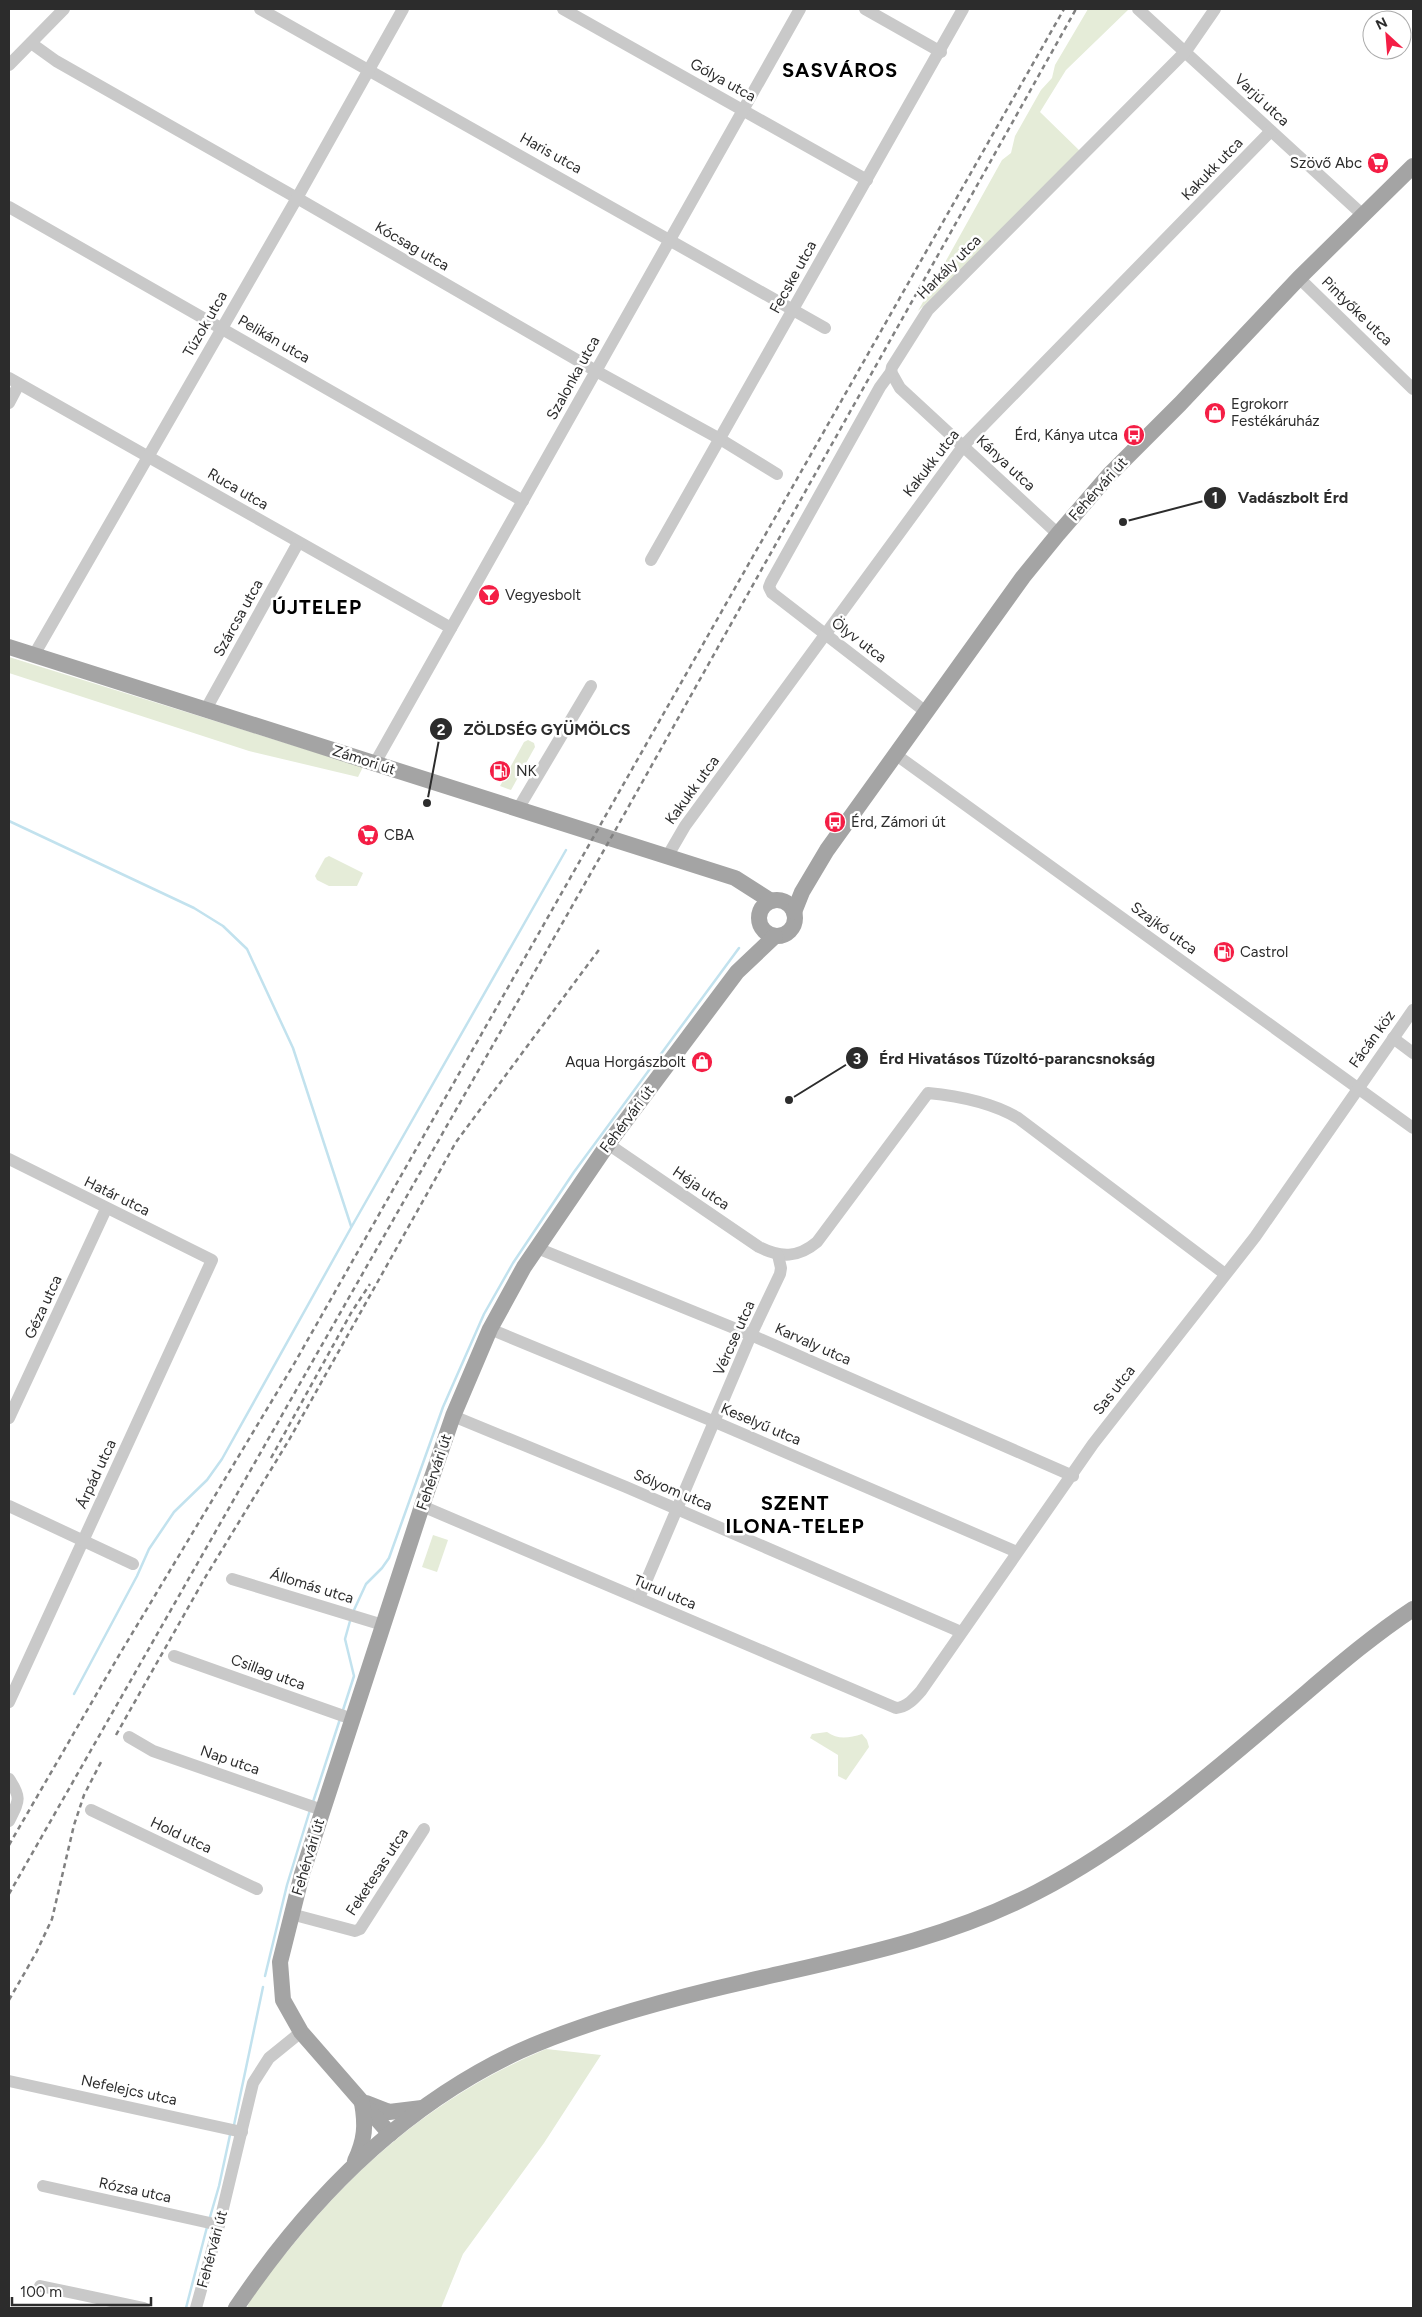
<svg xmlns="http://www.w3.org/2000/svg" width="1422" height="2317" viewBox="0 0 1422 2317" font-family="Figtree,sans-serif">
  <style>
    .green { fill: #e5ecd8 }
    .lines { fill: none; stroke-linecap: round; stroke-linejoin: round }
    .stream { stroke: #c2e2ee; stroke-width: 2.5 }
    .minor { stroke: #c9c9c9; stroke-width: 12 }
    .major { stroke: #a4a4a4; stroke-width: 16 }
    .rail { stroke: #818181; stroke-width: 2.5; stroke-dasharray: 5 4; stroke-linecap: butt }
    .labels { text-anchor: middle; stroke-width: 5; stroke-linejoin: round; paint-order: stroke }
    .street-label { font-size: 15px; fill: #2c2c2c; stroke: #fff }
    .poi-label { font-size: 15px; fill: #2c2c2c; stroke: #fff; text-anchor: start }
    .district-label { font-size: 20px; font-weight: bold; letter-spacing: 1px; fill: #000; stroke: #fff }
    .leader { fill: none; stroke: #2c2c2c; stroke-width: 2 }
    .callout-dot { fill: #2c2c2c; stroke: #fff; stroke-width: 2 }
    .mark-label { font-size: 15px; text-anchor: middle; font-weight: bold; fill: #fff }
    .callout-label { font-size: 16px; text-anchor: middle; font-weight: bold; fill: #2c2c2c; stroke: #fff; stroke-width: 5; stroke-linejoin: round; paint-order: stroke }
  </style>
  <rect width="100%" height="100%" fill="#fff"/>
  <!-- green -->
  <g class="green">
    <polygon points="1088,9 1128,10 1066,70 1040,112 1082,153 918,311 1002,160 1011,153 1015,136 1041,90 1052,78 1055,65"/>
    <polygon points="9,657 363,767 358,777 249,751 9,673"/>
    <polygon points="528,740 534,743 535,747 511,790 500,786 524,742"/>
    <polygon points="329,856 363,873 357,886 329,886 317,880 315,876 325,858"/>
    <polygon points="433,1535 448,1540 437,1572 422,1567"/>
    <path d="M827,1732c11,8 22,6 35,2l5,6 2,7 -23,33 -8,-4v-21l-28,-17 2,-4z"/>
    <path d="M546,2049l55,6 -57,88 -81,111 -22,54h-194c8,-23 29,-43 44,-61 71,-88 151,-154 255,-198z"/>
  </g>
  <g class="lines">
    <!-- stream -->
    <g class="stream">
      <polyline points="9,821 194,908 223,926 247,949 293,1048 351,1226"/>
      <polyline points="354,1610 366,1584 382,1568 389,1558 443,1407 484,1314 513,1263 574,1172 739,948"/>
      <polyline points="74,1694 137,1576 149,1549 174,1512 207,1480 222,1459 352,1226 566,850"/>
      <polyline points="343,1710 354,1676 345,1639 350,1621"/>
      <polyline points="313,1802 340,1719"/>
      <polyline points="265,1976 287,1885 310,1810"/>
      <polyline points="234,2125 263,1987"/>
      <polyline points="210,2217 219,2186 230,2135"/>
      <polyline points="186,2308 207,2227"/>
    </g>
    <!-- minor -->
    <g class="minor">
      <polyline points="260,9 825,328"/>
      <polyline points="563,9 867,180"/>
      <polyline points="865,9 941,52"/>
      <polyline points="1138,9 1364,216"/>
      <polyline points="31,43 56,61 297,198 596,371 720,439 777,474"/>
      <polyline points="9,65 64,9"/>
      <polyline points="9,207 523,501"/>
      <polyline points="1299,278 1413,389"/>
      <polyline points="891,372 900,388 1058,534"/>
      <polyline points="9,378 451,628"/>
      <polyline points="9,403 19,384"/>
      <polyline points="651,560 963,9"/>
      <polyline points="34,655 297,198 403,9"/>
      <polyline points="206,709 298,543"/>
      <polyline points="926,712 772,593 769,587 771,582 880,387 891,372 892,367 928,310 1186,51 1215,9"/>
      <polyline points="895,754 1413,1128"/>
      <polyline points="375,763 800,9"/>
      <polyline points="518,809 591,686"/>
      <polyline points="667,857 685,826 964,445 1271,131"/>
      <polyline points="1393,1038 1413,1053"/>
      <path d="M608,1144l151,103c22,11 39,11 58,-5l111,-149c31,3 63,9 90,25l207,156"/>
      <polyline points="9,1159 212,1260 9,1702"/>
      <polyline points="537,1248 751,1335 1073,1476"/>
      <polyline points="490,1329 715,1422 1017,1552"/>
      <polyline points="453,1416 626,1487 961,1632"/>
      <polyline points="9,1418 106,1209"/>
      <polyline points="9,1506 133,1564"/>
      <path d="M422,1506l474,202c11,-1 18,-9 25,-17l172,-247 162,-207 158,-227"/>
      <polyline points="232,1579 383,1625"/>
      <polyline points="639,1598 751,1335 780,1274 781,1268 778,1255"/>
      <polyline points="174,1656 352,1719"/>
      <polyline points="129,1737 153,1751 322,1810"/>
      <path d="M9,1779c13,19 10,22 0,42"/>
      <polyline points="91,1810 257,1889"/>
      <polyline points="291,1914 355,1931 360,1929 424,1829"/>
      <polyline points="9,2081 242,2132"/>
      <polyline points="43,2186 219,2225"/>
      <polyline points="40,2286 144,2308"/>
      <polyline points="196,2308 219,2225 253,2083 269,2058 301,2032"/>
    </g>
    <!-- major -->
    <g class="major">
      <polyline points="9,647 735,878 771,901"/>
      <circle cx="777" cy="918" r="18"/>
      <polyline points="794,912 802,892 827,850 1023,577 1058,534 1109,475 1180,404 1299,278 1413,166"/>
      <polyline points="366,2103 389,2112 422,2108"/>
      <polyline points="390,2134 301,2032 283,2000 280,1962 302,1874 422,1506 453,1416 490,1329 524,1267 608,1144 737,972 775,936"/>
      <path d="M355,2161c10,-21 11,-36 7,-58"/>
      <path d="M236,2308c72,-107 165,-202 284,-257 69,-31 153,-53 228,-70 99,-23 197,-41 289,-89 89,-46 168,-113 244,-178 43,-36 85,-74 132,-105"/>
    </g>
    <!-- rail -->
    <g class="rail">
      <polyline points="271,1458 351,1313 370,1284"/>
      <polyline points="116,1735 206,1576 289,1440 456,1142 601,947"/>
      <polyline points="9,1845 118,1657 294,1364 1064,9"/>
      <polyline points="9,1894 616,829 1076,9"/>
      <polyline points="9,2000 36,1953 52,1919 74,1825 84,1795 101,1762"/>
    </g>
  </g>
  <!-- icons -->
  <defs>
    <g id="supermarket-disc" transform="scale(1.125)"><circle r="9.5" fill="#f41e45" stroke="#fff"/><path d="M-6-5.5h2.5l.6 2H6L4.5 2H-2.5L-4.4-4H-6ZM-1.5 3.2a1.3 1.3 0 1 0 .1 0ZM3 3.2a1.3 1.3 0 1 0 .1 0Z" fill="#fff"/></g>
    <g id="shop-disc" transform="scale(1.125)"><circle r="9.5" fill="#f41e45" stroke="#fff"/><path d="M-5-2.5h2.3a2.7 3.5 0 0 1 5.4 0H5L5.5 6h-11ZM-1.5-2.5h3a1.5 2.3 0 0 0-3 0Z" fill="#fff"/></g>
    <g id="bus-disc" transform="scale(1.125)"><circle r="9.5" fill="#f41e45" stroke="#fff"/><path d="M-5-6H5V4H4V6H2V4H-2V6H-4V4H-5ZM-3.5-4V0h7V-4ZM-3.5 1.2v1.5H-2V1.2ZM2 1.2v1.5H3.5V1.2Z" fill="#fff"/></g>
    <g id="bar-disc" transform="scale(1.125)"><circle r="9.5" fill="#f41e45" stroke="#fff"/><path d="M-6-5H6L.8 .8V4.5H3.5V6h-7V4.5H-.8V.8Z" fill="#fff"/></g>
    <g id="fuel-disc" transform="scale(1.125)"><circle r="9.5" fill="#f41e45" stroke="#fff"/><path d="M-5.5-6h7V0h2V4h1.3V-2.5L3-4.5l.8-.8L6-3V5H2.5V1h-1V6h-7ZM-4.2-4.7v3.2H.2V-4.7Z" fill="#fff"/></g>
  </defs>
  <g fill-rule="evenodd">
    <use href="#supermarket-disc" x="1378" y="163"/>
    <use href="#shop-disc" x="1215" y="413"/>
    <use href="#bus-disc" x="1134" y="435"/>
    <use href="#bar-disc" x="489" y="595"/>
    <use href="#fuel-disc" x="500" y="771"/>
    <use href="#bus-disc" x="835" y="822"/>
    <use href="#supermarket-disc" x="368" y="835"/>
    <use href="#fuel-disc" x="1224" y="952"/>
    <use href="#shop-disc" x="702" y="1062"/>
  </g>
  <g class="labels">
    <!-- street labels -->
    <g class="street-label">
      <text transform="translate(723 80) rotate(29)" y="5">Gólya utca</text>
      <text transform="translate(1262 100) rotate(43)" y="5">Varjú utca</text>
      <text transform="translate(551 153) rotate(29)" y="5">Haris utca</text>
      <text transform="translate(1212 169) rotate(-46)" y="5">Kakukk utca</text>
      <text transform="translate(412 246) rotate(30)" y="5">Kócsag utca</text>
      <text transform="translate(949 267) rotate(-45)" y="5">Harkály utca</text>
      <text transform="translate(793 277) rotate(-61)" y="5">Fecske utca</text>
      <text transform="translate(1357 311) rotate(44)" y="5">Pintyőke utca</text>
      <text transform="translate(205 324) rotate(-60)" y="5">Túzok utca</text>
      <text transform="translate(274 339) rotate(30)" y="5">Pelikán utca</text>
      <text transform="translate(573 378) rotate(-61)" y="5">Szalonka utca</text>
      <text transform="translate(931 463) rotate(-52)" y="5">Kakukk utca</text>
      <text transform="translate(1006 463) rotate(43)" y="5">Kánya utca</text>
      <text transform="translate(238 489) rotate(30)" y="5">Ruca utca</text>
      <text transform="translate(1098 489) rotate(-48)" y="5">Fehérvári út</text>
      <text transform="translate(238 618) rotate(-61)" y="5">Szárcsa utca</text>
      <text transform="translate(859 640) rotate(37)" y="5">Ölyv utca</text>
      <text transform="translate(364 760) rotate(18)" y="5">Zámori út</text>
      <text transform="translate(692 790) rotate(-54)" y="5">Kakukk utca</text>
      <text transform="translate(1164 928) rotate(36)" y="5">Szajkó utca</text>
      <text transform="translate(1372 1039) rotate(-54)" y="5">Fácán köz</text>
      <text transform="translate(627 1119) rotate(-53)" y="5">Fehérvári út</text>
      <text transform="translate(701 1188) rotate(34)" y="5">Héja utca</text>
      <text transform="translate(117 1196) rotate(26)" y="5">Határ utca</text>
      <text transform="translate(43 1307) rotate(-65)" y="5">Géza utca</text>
      <text transform="translate(734 1338) rotate(-66)" y="5">Vércse utca</text>
      <text transform="translate(813 1344) rotate(24)" y="5">Karvaly utca</text>
      <text transform="translate(1114 1390) rotate(-52)" y="5">Sas utca</text>
      <text transform="translate(761 1424) rotate(23)" y="5">Keselyű utca</text>
      <text transform="translate(434 1472) rotate(-71)" y="5">Fehérvári út</text>
      <text transform="translate(96 1474) rotate(-65)" y="5">Árpád utca</text>
      <text transform="translate(673 1490) rotate(23)" y="5">Sólyom utca</text>
      <text transform="translate(312 1586) rotate(17)" y="5">Állomás utca</text>
      <text transform="translate(665 1592) rotate(23)" y="5">Turul utca</text>
      <text transform="translate(268 1672) rotate(20)" y="5">Csillag utca</text>
      <text transform="translate(230 1760) rotate(19)" y="5">Nap utca</text>
      <text transform="translate(181 1835) rotate(25)" y="5">Hold utca</text>
      <text transform="translate(308 1857) rotate(-73)" y="5">Fehérvári út</text>
      <text transform="translate(377 1872) rotate(-57)" y="5">Feketesas utca</text>
      <text transform="translate(129 2090) rotate(12)" y="5">Nefelejcs utca</text>
      <text transform="translate(135 2190) rotate(12)" y="5">Rózsa utca</text>
      <text transform="translate(212 2249) rotate(-75)" y="5">Fehérvári út</text>
    </g>
    <!-- poi labels -->
    <g class="poi-label">
      <text x="1362" y="168" text-anchor="end">Szövő Abc</text>
      <text x="1231" y="409">Egrokorr<tspan x="1231" dy="17">Festékáruház</tspan></text>
      <text x="1118" y="440" text-anchor="end">Érd, Kánya utca</text>
      <text x="505" y="600">Vegyesbolt</text>
      <text x="516" y="776">NK</text>
      <text x="851" y="827">Érd, Zámori út</text>
      <text x="384" y="840">CBA</text>
      <text x="1240" y="957">Castrol</text>
      <text x="686" y="1067" text-anchor="end">Aqua Horgászbolt</text>
    </g>
    <!-- district labels -->
    <g class="district-label">
      <text x="840" y="77">SASVÁROS</text>
      <text x="317" y="614">ÚJTELEP</text>
      <text x="795" y="1510">SZENT<tspan x="795" dy="23">ILONA-TELEP</tspan></text>
    </g>
  </g>
  <!-- callouts -->
  <path class="leader" d="M1123 522L1215 498M427 803L441 729M789 1100L857 1058"/>
  <g class="callout-dot">
    <circle cx="1123" cy="522" r="5"/>
    <circle cx="427" cy="803" r="5"/>
    <circle cx="789" cy="1100" r="5"/>
    <circle cx="1215" cy="498" r="12"/>
    <circle cx="441" cy="729" r="12"/>
    <circle cx="857" cy="1058" r="12"/>
  </g>
  <g class="mark-label">
    <text x="1215" y="503">1</text>
    <text x="441" y="735">2</text>
    <text x="857" y="1064">3</text>
  </g>
  <g class="callout-label">
    <text x="1293" y="503">Vadászbolt Érd</text>
    <text x="547" y="735">ZÖLDSÉG GYÜMÖLCS</text>
    <text x="1017" y="1064">Érd Hivatásos Tűzoltó-parancsnokság</text>
  </g>
  <!-- border -->
  <rect width="1422" height="2317" fill="none" stroke="#2c2c2c" stroke-width="20"/>
  <!-- north arrow -->
  <g transform="translate(1387 35) rotate(334)"><circle r="24" fill="#ffffff" stroke="#ababab"/>
  <path d="M0-4L9 19L0 12L-9 19Z" fill="#f41e45"/>
  <text y="-8" font-size="14" font-weight="bold" text-anchor="middle" fill="#2c2c2c">N</text>
  </g>
  <!-- scale -->
  <path d="M12 2297v8h139v-8" fill="none" stroke="#2c2c2c" stroke-width="2.5"/>
  <text x="20" y="2297" font-size="15" fill="#2c2c2c" stroke="#ffffff" stroke-width="4" paint-order="stroke">100 m</text>
</svg>
